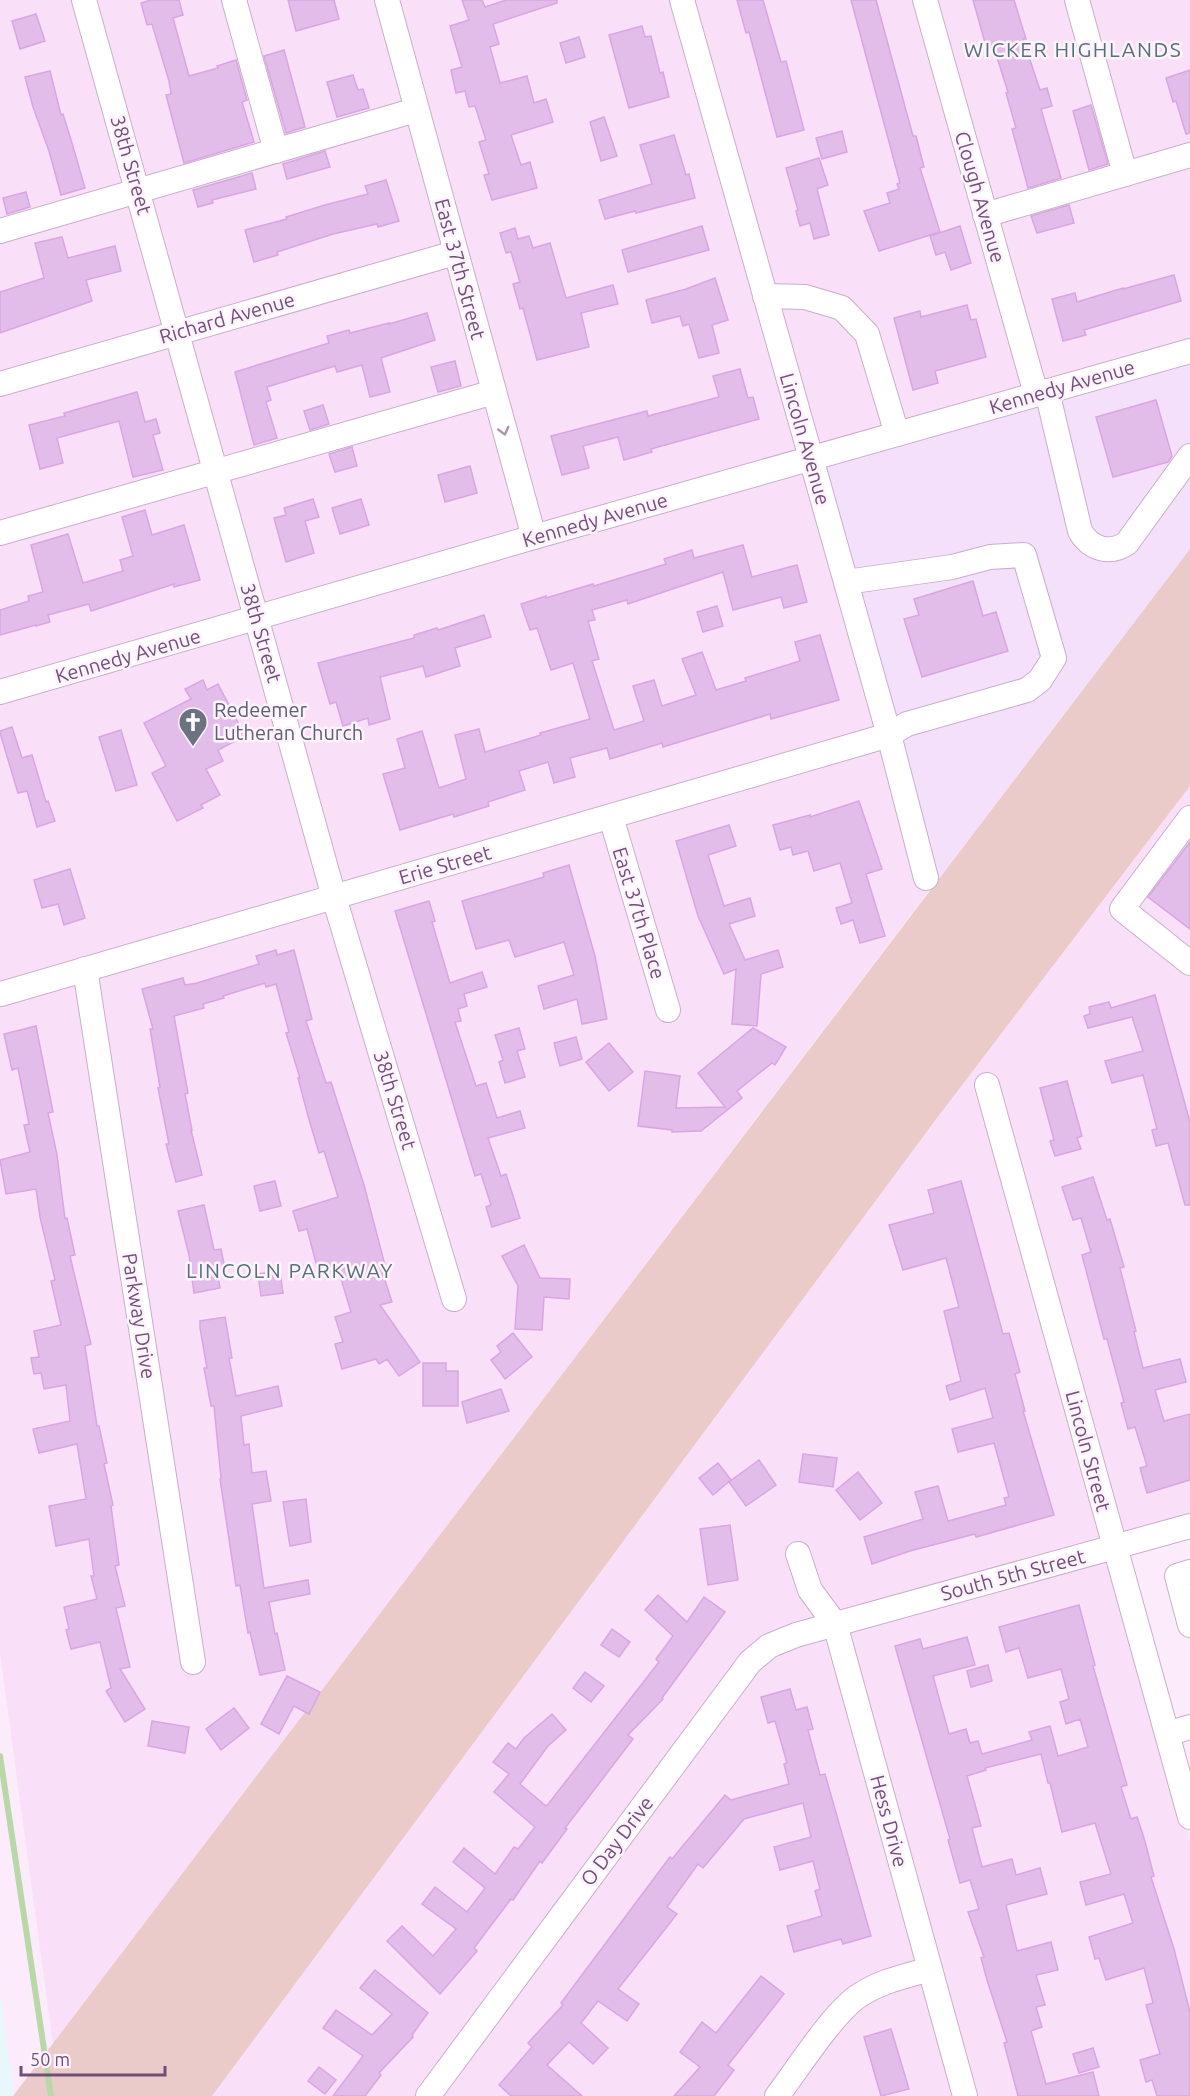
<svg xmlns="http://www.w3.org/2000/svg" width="1190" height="2096" viewBox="0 0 1190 2096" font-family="Ubuntu,sans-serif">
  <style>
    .residential { fill: #f9e0f8 }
    .commercial { fill: #f5e0fc }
    .education { fill: #e8f7f9 }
    .green { fill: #eacbca }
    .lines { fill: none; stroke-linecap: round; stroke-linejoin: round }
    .stream { stroke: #b9d7a7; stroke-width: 6 }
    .building { fill: #e3bde9; stroke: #d9a5e3; stroke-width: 1.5 }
    .minor-casing { stroke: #c9aecc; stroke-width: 26 }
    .minor { stroke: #fff; stroke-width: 24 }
    .oneway { stroke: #a995ad }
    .labels { text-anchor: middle; stroke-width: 5; stroke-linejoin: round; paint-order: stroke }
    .street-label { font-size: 20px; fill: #704f77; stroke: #fef2fe }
    .worship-label { font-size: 20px; fill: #5b616d; stroke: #fef2fe; text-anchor: start }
    .neighbourhood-label { font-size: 21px; letter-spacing: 1.5px; fill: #557377; stroke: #fef2fe }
  </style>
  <rect width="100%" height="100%" fill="#fcecfb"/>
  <!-- residential -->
  <g class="residential">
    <polygon points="0,0 681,0 806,454 0,687"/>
    <polygon points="689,0 1190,0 1190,344 814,450"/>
    <polygon points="808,463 928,892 53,2045 0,1653 0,700"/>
    <polygon points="1190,786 1190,1520 1108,1543 1190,1838 1190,2096 212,2096 937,1118"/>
  </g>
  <!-- commercial -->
  <polygon class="commercial" points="1190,355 1190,549 937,881 818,460"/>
  <!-- education -->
  <polygon class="education" points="0,1992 14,2094 13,2096 0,2096"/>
  <!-- green -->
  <polygon class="green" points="1190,549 1190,786 937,1118 212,2096 13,2096"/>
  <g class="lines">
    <!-- stream -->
    <polyline class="stream" points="0,1756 51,2096"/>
  </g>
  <!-- building -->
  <g class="building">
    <polygon points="151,0 179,0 183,15 173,18 189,76 218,68 217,66 236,60 247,100 242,102 254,142 184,163 166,95 171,94 169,81 152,24 147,25 141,3"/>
    <polygon points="288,0 334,0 339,19 296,31"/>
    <polygon points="462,0 482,0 485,7 506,0 557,0 557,3 493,24 499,44 490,47 500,83 527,76 534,103 546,99 553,122 511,135 521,165 530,162 537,188 492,200 484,175 489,174 479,142 486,140 475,106 469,107 465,91 456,93 451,70 462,67 450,26 469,20"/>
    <polygon points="737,0 763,0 781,62 786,61 804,130 777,137 749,32 746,33"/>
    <polygon points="851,0 876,0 913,136 916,136 924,167 920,168 940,232 879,251 864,211 890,203 887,193 899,189 897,184 900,183"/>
    <polygon points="973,0 1014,0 1026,39 1023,39 1040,90 1047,88 1052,106 1041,109 1061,178 1028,188 1012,129 1016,128 1006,93 1008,92 994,48 987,50"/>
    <polygon points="36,14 45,41 20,49 12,21"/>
    <polygon points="642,26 645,37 651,36 660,73 663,72 669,97 629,108 609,35"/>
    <polygon points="579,37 585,57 566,63 560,43"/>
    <polygon points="284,50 305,127 286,133 264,56"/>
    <polygon points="1190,70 1190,133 1186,134 1176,101 1173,102 1166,78"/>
    <polygon points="50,71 61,115 63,114 72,143 85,188 61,195 49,151 33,107 25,77"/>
    <polygon points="353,75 358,90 363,89 369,108 337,117 327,82"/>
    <polygon points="1091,105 1108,164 1089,170 1073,111"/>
    <polygon points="604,117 617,156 601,161 590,122"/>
    <polygon points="842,131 847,152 822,159 816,138"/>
    <polygon points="674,135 686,175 689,174 695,198 636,213 635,211 605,219 599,200 652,184 640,145"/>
    <polygon points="325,151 330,167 287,179 283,164"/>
    <polygon points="819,158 828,185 817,189 829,235 814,239 810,223 800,226 796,211 798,210 786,168"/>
    <polygon points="252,173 256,189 212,200 213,203 198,207 193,190"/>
    <polygon points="386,180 399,221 378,227 377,224 333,234 277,252 278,255 254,262 245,230 287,219 286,217 325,205 368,194 365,186"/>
    <polygon points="26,192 30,207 7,214 3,198"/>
    <polygon points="1069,205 1074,223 1037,233 1031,216"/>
    <polygon points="702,226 709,250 628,272 622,250"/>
    <polygon points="960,226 971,263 951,270 945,252 936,255 930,236"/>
    <polygon points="515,228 518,239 529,236 533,248 550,243 566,298 613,285 618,304 581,313 589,347 537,360 523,308 520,309 513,284 520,282 511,252 506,253 500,233"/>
    <polygon points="62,237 68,258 115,246 121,271 86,280 92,301 0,333 0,292 44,278 35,243"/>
    <polygon points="1174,275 1181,301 1084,330 1086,335 1063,341 1052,299 1075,293 1077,302 1123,288 1123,289"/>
    <polygon points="715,278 728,320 712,325 719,353 699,358 689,324 683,326 680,316 652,323 646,300 686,289"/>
    <polygon points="967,305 971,320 976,319 986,357 935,371 938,383 913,390 894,318 920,311 921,317"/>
    <polygon points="427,313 435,340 381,358 390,392 370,397 362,365 337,372 335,366 267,387 271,400 266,402 277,438 254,445 235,372 329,343 327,336 349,330 350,333 389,323 389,324"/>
    <polygon points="455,361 461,386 438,392 431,367"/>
    <polygon points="740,369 748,398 753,397 759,419 651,449 652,452 624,460 618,437 583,446 589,468 562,475 551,436 647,411 648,416 719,397 713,376"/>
    <polygon points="137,392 145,422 156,419 160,433 153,435 163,470 133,477 119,421 57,438 63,463 40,469 29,425 65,416 64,413"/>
    <polygon points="1156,400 1172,456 1168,462 1113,477 1096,417"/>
    <polygon points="323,405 329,424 310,430 304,411"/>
    <polygon points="352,447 357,466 335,472 329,454"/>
    <polygon points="470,466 477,493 445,502 438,475"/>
    <polygon points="313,499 319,517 305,521 314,553 286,562 274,518 286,515 284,508"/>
    <polygon points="361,499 369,525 340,534 332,508"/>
    <polygon points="145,510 152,535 184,525 200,580 174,587 174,584 91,611 89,604 48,615 50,622 36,626 36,625 0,635 0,610 29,601 28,596 43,592 31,545 68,534 83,583 123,571 120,560 133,556 122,517"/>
    <polygon points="743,545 752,577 797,565 807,602 784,608 781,597 733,610 723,572 628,604 627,600 592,610 595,620 588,621 599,659 592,661 614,730 644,721 633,686 654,680 662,706 696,695 682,659 702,652 716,690 746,681 745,678 800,661 795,642 820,635 839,700 771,719 770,714 663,747 662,743 610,759 607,748 570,758 575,777 554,783 548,762 519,771 525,790 488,802 489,806 454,817 453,814 400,830 383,774 405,768 397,739 422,731 439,788 466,779 455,735 479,729 485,752 541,735 540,733 590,719 573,663 551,670 537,628 530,630 521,604 546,596 546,598 593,584 594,586 666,564 664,559 692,550 694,558"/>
    <polygon points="973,581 983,616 996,612 1008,651 922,677 904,619 919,615 914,599"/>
    <polygon points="717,606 723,626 703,632 697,612"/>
    <polygon points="484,615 491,637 455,648 460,666 426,677 423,666 380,677 390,719 369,725 368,718 343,726 336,702 330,704 318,663 414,638 414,635 437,628 438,630"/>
    <polygon points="203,680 207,690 218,684 245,736 218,750 223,761 206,769 220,795 201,805 203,808 177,821 152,773 166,766 144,723 191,699 185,689"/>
    <polygon points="12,727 22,758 32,755 46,802 48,801 55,821 37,827 27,791 18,793 0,733 0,731"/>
    <polygon points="121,730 137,785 116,791 99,737"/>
    <polygon points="859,801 882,869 866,874 885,936 860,943 853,920 841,924 836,908 852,903 840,863 814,871 808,851 793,855 791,847 780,850 773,825 810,815 810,817"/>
    <polygon points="729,825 736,846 708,855 724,906 750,898 755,916 729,924 745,960 778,950 783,967 761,974 757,1026 732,1024 736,969 724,974 698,916 676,841"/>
    <polygon points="1190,842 1190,929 1148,897"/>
    <polygon points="569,865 595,956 607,1019 582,1024 577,999 544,1009 538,986 574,975 564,942 515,957 509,940 476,949 462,901 544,877 543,873"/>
    <polygon points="70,869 85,918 64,925 58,904 42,908 34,880"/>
    <polygon points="429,901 435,921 432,922 450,983 482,972 487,987 464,994 467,1006 458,1009 461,1021 455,1022 476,1086 486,1083 497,1118 520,1111 525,1128 488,1138 501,1176 506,1174 520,1218 492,1227 486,1207 491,1205 481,1174 475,1176 395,911"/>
    <polygon points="276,950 277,955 294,950 312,1019 306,1021 326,1083 331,1082 364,1185 387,1273 383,1274 392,1302 380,1305 420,1362 399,1376 387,1359 379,1364 376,1359 342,1369 335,1344 343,1342 335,1317 351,1312 338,1269 319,1274 307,1229 299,1231 293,1211 338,1197 324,1151 319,1153 308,1116 298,1078 300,1078 286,1033 289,1032 276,984 266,987 265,983 223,996 224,998 203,1004 204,1008 174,1016 188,1093 185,1094 192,1130 191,1130 202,1175 176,1182 166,1144 169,1144 158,1088 160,1087 150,1029 153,1029 142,989 183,978 185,985 197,983 259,964 256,956"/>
    <polygon points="1155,995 1190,1122 1190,1205 1185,1205 1168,1143 1156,1146 1152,1130 1157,1129 1143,1075 1112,1083 1105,1061 1143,1051 1132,1017 1088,1028 1084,1016 1090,1014 1089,1007 1109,1002 1111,1008"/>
    <polygon points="36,1026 53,1112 48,1113 57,1155 65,1219 67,1218 75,1255 70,1256 91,1344 85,1346 97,1426 99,1426 107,1463 104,1464 113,1505 111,1506 119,1565 115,1566 125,1606 116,1608 130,1667 120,1669 145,1709 125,1722 106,1691 111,1688 100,1642 71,1649 66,1630 69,1629 64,1607 97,1599 91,1576 94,1576 89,1539 56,1546 49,1506 86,1499 77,1444 39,1453 33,1429 70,1421 66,1385 44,1389 41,1373 34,1374 31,1358 39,1357 34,1331 61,1325 51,1281 55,1280 40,1217 36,1189 6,1194 0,1160 30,1152 24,1125 29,1124 18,1068 12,1070 4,1034"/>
    <polygon points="519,1028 525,1049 517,1051 525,1077 505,1083 499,1062 503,1060 495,1035"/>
    <polygon points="753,1028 786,1047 775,1065 772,1063 737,1091 742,1098 701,1131 672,1132 672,1130 638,1126 645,1071 680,1076 676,1108 725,1107 698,1073"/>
    <polygon points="576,1037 582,1059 560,1066 554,1043"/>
    <polygon points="609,1043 633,1072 609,1091 586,1062"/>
    <polygon points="1067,1081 1082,1136 1077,1138 1081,1149 1055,1156 1050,1141 1054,1140 1040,1088"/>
    <polygon points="1093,1177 1107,1220 1110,1219 1124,1267 1120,1268 1136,1331 1134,1332 1143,1368 1180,1359 1186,1382 1155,1390 1164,1421 1190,1414 1190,1480 1147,1493 1140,1468 1147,1466 1135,1427 1128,1429 1121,1403 1124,1402 1107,1339 1104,1339 1082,1255 1091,1252 1081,1218 1073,1220 1062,1187"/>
    <polygon points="275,1181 281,1206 260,1211 254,1186"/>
    <polygon points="961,1181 1003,1334 1009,1333 1020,1372 1015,1374 1025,1411 1023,1411 1054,1515 976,1537 975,1534 910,1551 872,1564 864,1537 923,1519 915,1492 938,1486 948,1521 1006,1505 1004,1498 1009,1497 994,1443 958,1452 952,1429 993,1418 985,1388 950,1400 946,1386 961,1381 944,1311 959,1307 946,1258 903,1270 889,1225 934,1213 928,1190"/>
    <polygon points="204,1205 214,1250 221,1249 225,1269 217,1271 220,1288 194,1293 189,1255 178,1211"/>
    <polygon points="524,1245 540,1278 570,1279 569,1299 544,1297 542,1330 515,1329 518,1286 502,1256"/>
    <polygon points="280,1271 283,1293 261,1296 258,1274"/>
    <polygon points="225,1317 232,1358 229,1358 236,1396 278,1386 282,1406 241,1416 244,1445 249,1444 252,1473 266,1471 271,1501 252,1504 264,1588 308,1580 310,1594 269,1602 275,1634 277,1633 285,1670 260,1675 250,1632 248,1633 240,1585 236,1586 220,1479 221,1478 214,1406 211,1406 204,1368 207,1368 200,1328 200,1321"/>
    <polygon points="513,1333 532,1357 505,1379 491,1360 501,1352 497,1346"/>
    <polygon points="423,1363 446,1363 446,1371 458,1371 458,1406 423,1406"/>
    <polygon points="501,1389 509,1411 467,1423 462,1402"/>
    <polygon points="803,1454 837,1458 833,1487 799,1482"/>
    <polygon points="759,1460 776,1485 746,1506 729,1482"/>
    <polygon points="718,1463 731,1480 713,1495 699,1478"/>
    <polygon points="858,1472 882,1503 860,1520 836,1490"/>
    <polygon points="306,1499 311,1542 290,1546 283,1502"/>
    <polygon points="730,1525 738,1580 708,1585 700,1529"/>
    <polygon points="658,1595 687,1622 704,1597 725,1612 662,1698 663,1699 628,1735 633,1739 565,1828 567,1829 542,1863 540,1861 513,1900 511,1899 474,1948 477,1951 440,1994 387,1941 402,1926 433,1956 456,1929 422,1904 435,1887 467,1912 485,1888 453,1862 464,1848 495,1874 514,1847 518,1849 535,1827 494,1792 509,1774 493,1762 508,1743 516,1749 524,1738 552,1714 566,1730 548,1746 520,1784 546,1806 549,1803 659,1662 656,1659 673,1636 645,1610"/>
    <polygon points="1079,1605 1095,1665 1093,1666 1127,1785 1121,1787 1131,1819 1137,1817 1144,1838 1154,1876 1151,1877 1174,1949 1190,2012 1190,2096 1157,2096 1152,2080 1146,2082 1140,2060 1160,2054 1146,2005 1153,2003 1144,1968 1106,1980 1099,1958 1095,1959 1089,1937 1133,1923 1124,1894 1086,1905 1080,1882 1111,1874 1095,1823 1062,1832 1050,1783 1048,1783 1041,1754 985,1768 986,1770 967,1776 981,1826 972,1828 982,1867 1012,1859 1016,1875 1040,1868 1047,1894 1006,1905 1017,1951 1051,1942 1058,1970 1036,1975 1045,2005 1036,2007 1042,2027 1031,2031 1046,2084 1093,2072 1099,2096 1018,2096 1004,2043 1007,2042 987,1980 981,1958 984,1957 968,1912 979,1909 970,1880 960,1883 948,1840 950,1839 895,1646 920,1639 923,1649 967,1637 975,1665 933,1676 949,1734 966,1729 970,1743 978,1741 982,1754 1032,1740 1029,1732 1050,1726 1058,1756 1088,1747 1080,1719 1066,1724 1060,1702 1069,1699 1061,1669 1028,1678 1019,1648 1006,1652 999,1627"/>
    <polygon points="612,1629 630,1642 619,1657 601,1645"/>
    <polygon points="988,1665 992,1681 971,1687 967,1671"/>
    <polygon points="585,1672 604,1686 591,1702 573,1688"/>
    <polygon points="287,1676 320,1692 309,1714 294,1706 279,1734 261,1724"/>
    <polygon points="790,1689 796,1710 807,1707 813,1729 808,1730 820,1775 825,1774 871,1936 843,1944 841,1939 794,1952 787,1926 822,1916 815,1891 820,1889 813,1861 780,1870 774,1847 811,1837 803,1803 744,1819 703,1868 698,1864 667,1907 677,1914 618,1989 639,2004 627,2021 598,2001 581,2023 608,2048 593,2064 569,2042 547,2065 582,2096 511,2096 499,2085 532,2047 528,2043 563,2005 561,2003 670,1857 672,1859 725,1795 731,1800 789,1784 784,1764 787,1763 775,1721 768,1723 761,1697"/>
    <polygon points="234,1708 249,1728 221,1750 206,1729"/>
    <polygon points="152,1721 189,1727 185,1753 148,1746"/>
    <polygon points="375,1970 428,2013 412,2035 413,2037 379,2073 381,2075 365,2096 333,2096 363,2056 323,2028 336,2010 372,2035 392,2014 360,1988"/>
    <polygon points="761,1976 784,1994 728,2065 734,2070 714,2096 674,2096 700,2067 680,2052 702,2022 716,2033"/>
    <polygon points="891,2029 909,2089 881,2096 864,2037"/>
    <polygon points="1093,2048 1099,2067 1079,2073 1073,2054"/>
    <polygon points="319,2067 336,2080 325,2094 308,2081"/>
  </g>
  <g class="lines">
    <!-- minor casing -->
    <g class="minor-casing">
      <g id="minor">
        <polyline points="84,0 334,897 454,1299"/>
        <polyline points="234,0 276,151"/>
        <polyline points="387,0 534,537"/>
        <polyline points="682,0 889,735 926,878"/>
        <polyline points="925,0 1036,394"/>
        <polyline points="1077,0 1125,174"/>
        <polyline points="985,215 1190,155"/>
        <polyline points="0,231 416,110"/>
        <polyline points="765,296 805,297 842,308 867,334 897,434"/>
        <polyline points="0,384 455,253"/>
        <path d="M1047,391l33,140c10,18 30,24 47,12l63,-87"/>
        <polyline points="0,533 494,392"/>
        <polyline points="0,692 534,537 1190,351"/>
        <polyline points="611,817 668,1010"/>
        <polyline points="1190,818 1122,909 1190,963"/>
        <polyline points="85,969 193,1662"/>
        <polyline points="1,994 889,735 907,724 1027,690 1040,680 1054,658 1024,555 990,557 952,567 846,582"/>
        <polyline points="987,1085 1190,1817"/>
        <polyline points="798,1554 810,1590 835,1624 965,2096"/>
        <polyline points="1190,1572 1177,1576 1190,1625"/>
        <polyline points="1167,1734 1190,1727"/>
        <polyline points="428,2096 750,1662 769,1646 796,1635 1190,1526"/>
        <path d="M777,2096c20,-26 57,-85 83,-101 21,-14 46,-19 70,-26"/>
      </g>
    </g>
    <!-- minor -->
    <use href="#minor" class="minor"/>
  </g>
  <!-- one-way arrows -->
  <defs><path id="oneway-chevron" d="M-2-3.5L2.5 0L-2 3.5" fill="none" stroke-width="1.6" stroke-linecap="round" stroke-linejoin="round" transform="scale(1.5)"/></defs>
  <use class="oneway" href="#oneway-chevron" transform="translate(504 431) rotate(75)"/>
  <!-- icons -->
  <defs>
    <g id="church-pin" transform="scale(1.5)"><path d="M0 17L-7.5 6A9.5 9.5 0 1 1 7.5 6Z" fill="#6b7280" stroke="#fef2fe"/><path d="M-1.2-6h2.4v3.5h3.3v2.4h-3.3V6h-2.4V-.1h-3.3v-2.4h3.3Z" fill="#fff"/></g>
  </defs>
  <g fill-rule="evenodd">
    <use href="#church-pin" x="193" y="722"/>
  </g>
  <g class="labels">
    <!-- street labels -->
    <g class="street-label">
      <text transform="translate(131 165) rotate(74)" y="7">38th Street</text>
      <text transform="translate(980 197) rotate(74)" y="7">Clough Avenue</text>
      <text transform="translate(460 269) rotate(75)" y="7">East 37th Street</text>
      <text transform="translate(227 318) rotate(-16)" y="7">Richard Avenue</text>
      <text transform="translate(1062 387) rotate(-16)" y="7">Kennedy Avenue</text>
      <text transform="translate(805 439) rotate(74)" y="7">Lincoln Avenue</text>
      <text transform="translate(595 520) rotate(-16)" y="7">Kennedy Avenue</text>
      <text transform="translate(261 633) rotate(74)" y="7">38th Street</text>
      <text transform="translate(128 656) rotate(-16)" y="7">Kennedy Avenue</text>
      <text transform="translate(445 865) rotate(-16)" y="7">Erie Street</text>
      <text transform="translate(639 913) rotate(73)" y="7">East 37th Place</text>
      <text transform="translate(395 1100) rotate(73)" y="7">38th Street</text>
      <text transform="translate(139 1316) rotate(81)" y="7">Parkway Drive</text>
      <text transform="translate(1088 1451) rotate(75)" y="7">Lincoln Street</text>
      <text transform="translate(1013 1575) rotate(-15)" y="7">South 5th Street</text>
      <text transform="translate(889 1821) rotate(75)" y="7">Hess Drive</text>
      <text transform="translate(617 1841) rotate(-53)" y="7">O Day Drive</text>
    </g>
    <!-- worship labels -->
    <g class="worship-label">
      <text x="214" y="717">Redeemer<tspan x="214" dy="23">Lutheran Church</tspan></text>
    </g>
    <!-- neighbourhood labels -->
    <g class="neighbourhood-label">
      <text x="1073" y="57">WICKER HIGHLANDS</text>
      <text x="290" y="1278">LINCOLN PARKWAY</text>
    </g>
  </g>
  <!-- scale -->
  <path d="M21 2066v9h144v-9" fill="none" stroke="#704f77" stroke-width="3"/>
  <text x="30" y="2066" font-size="18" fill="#704f77" stroke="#fef2fe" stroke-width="4.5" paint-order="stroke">50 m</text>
</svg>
